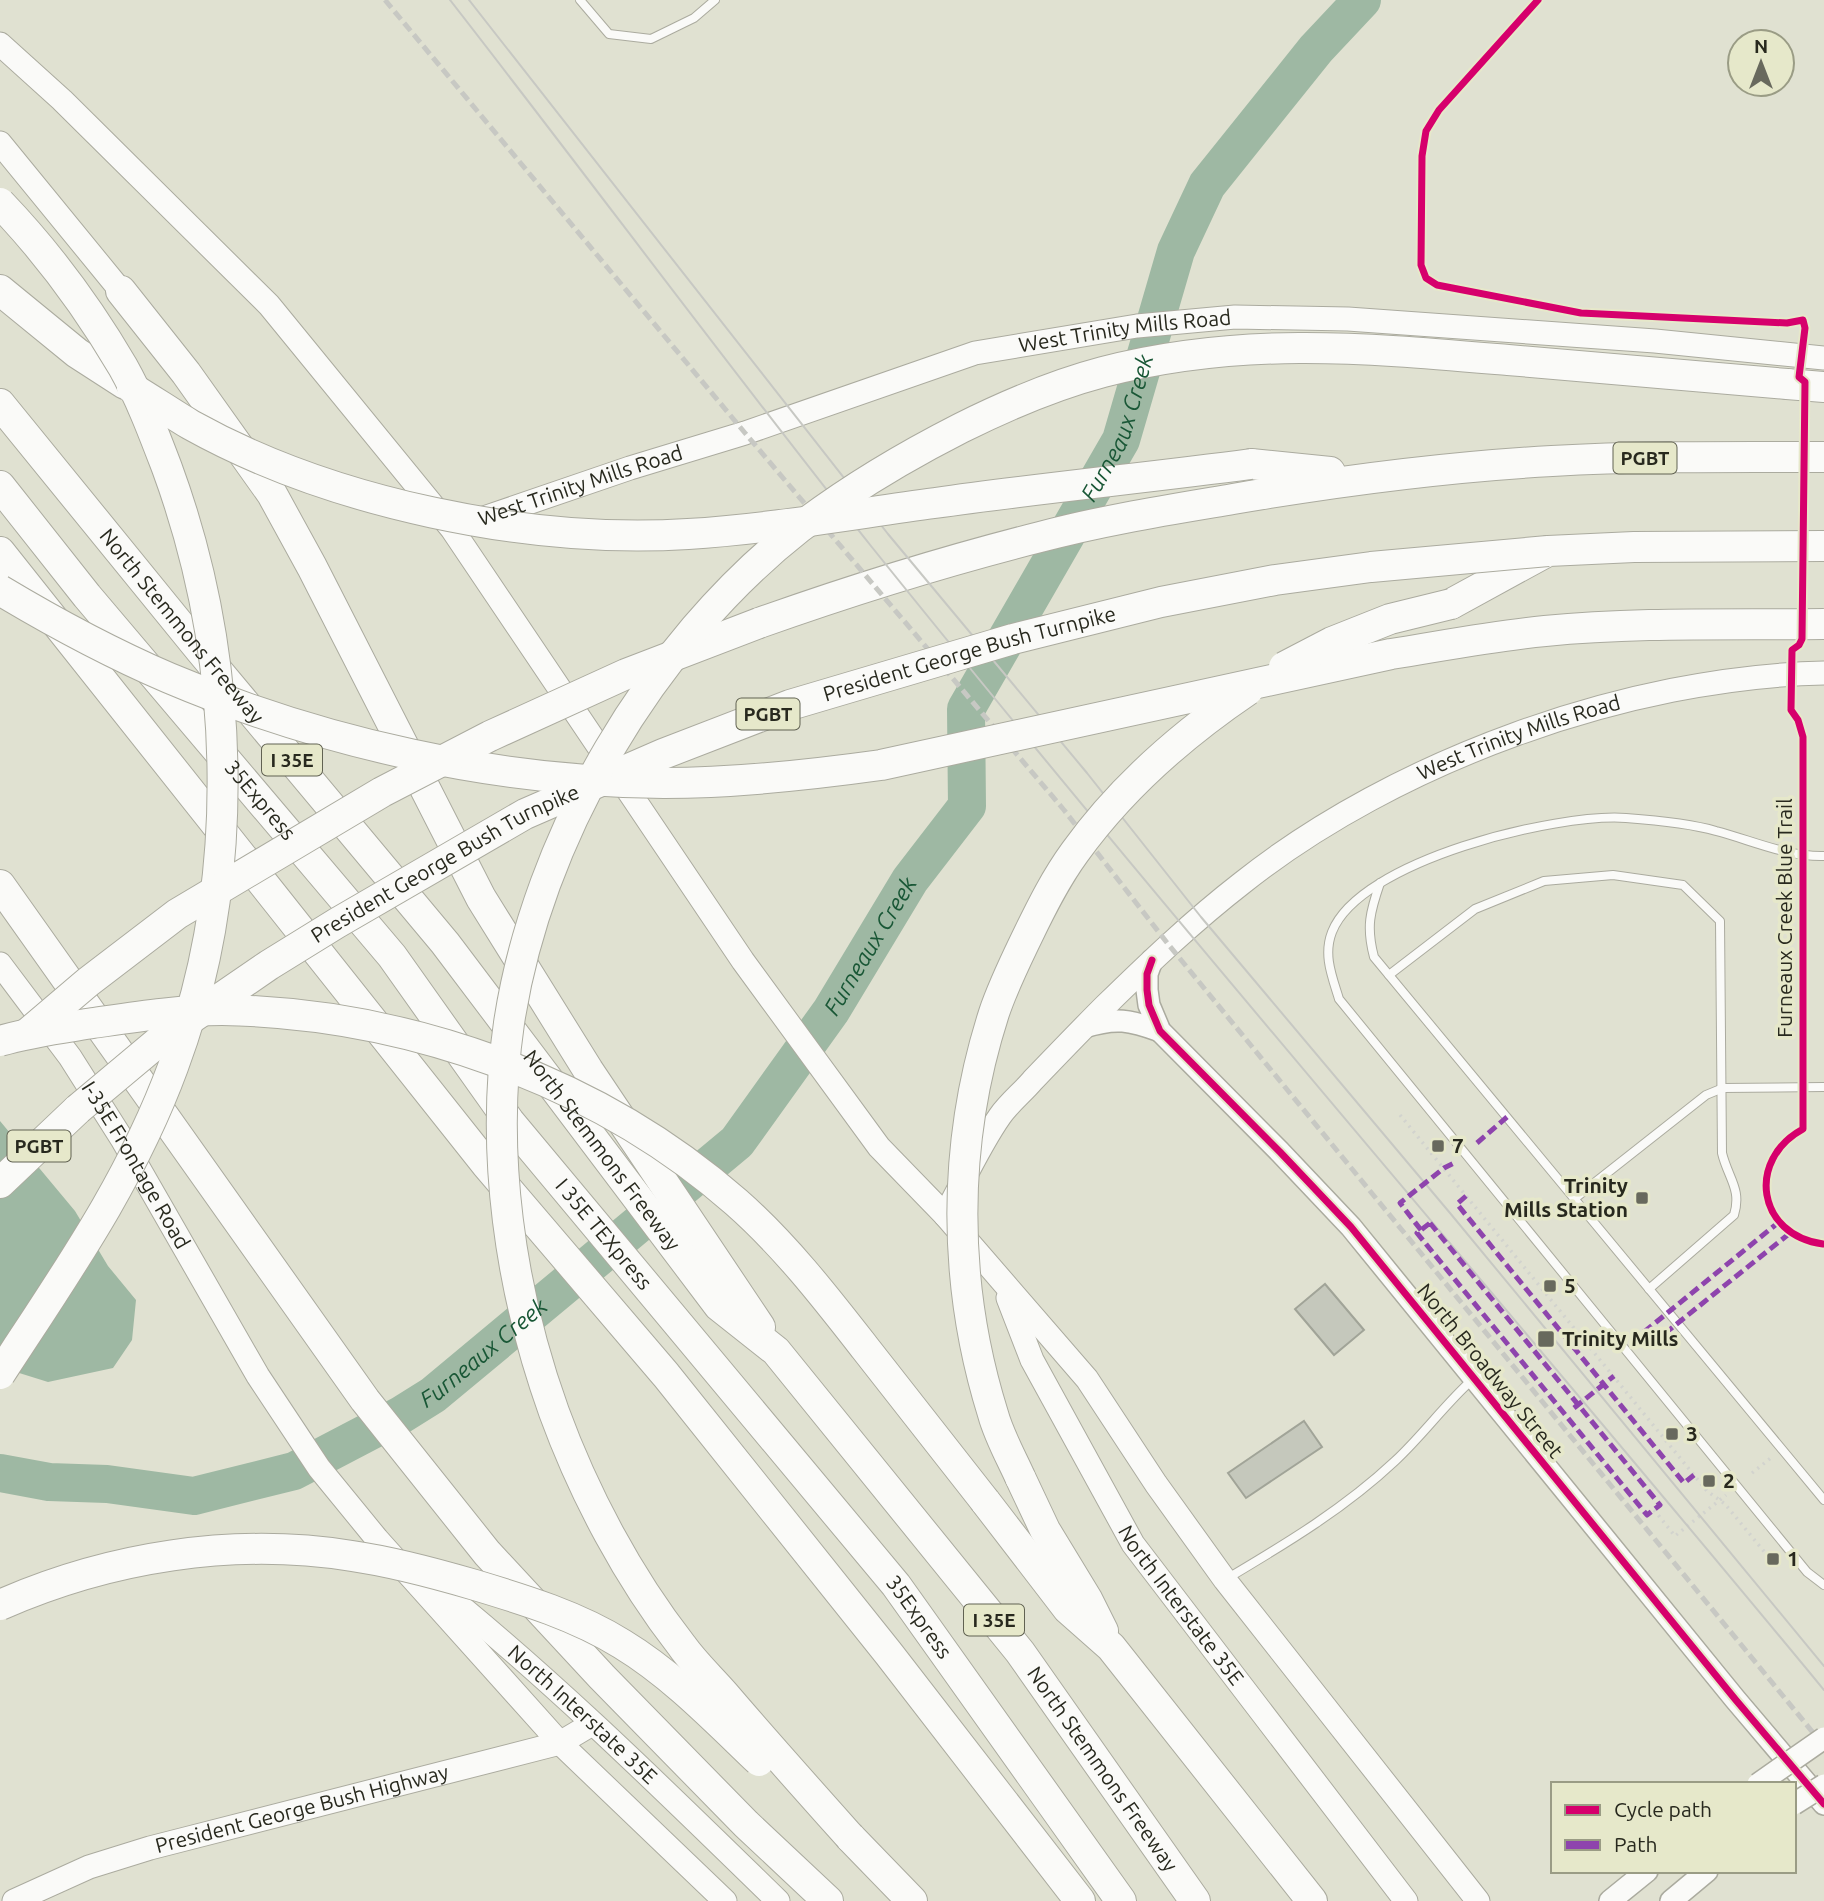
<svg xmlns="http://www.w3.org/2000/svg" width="1824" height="1901" viewBox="0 0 1824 1901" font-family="Ubuntu,sans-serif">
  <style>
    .water { fill: #9eb8a3 }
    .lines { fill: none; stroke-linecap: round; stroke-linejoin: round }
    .river { stroke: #9eb8a3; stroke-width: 38 }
    .building { fill: #c5c8bc; stroke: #a1a498; stroke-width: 2 }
    .service-casing { stroke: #abab9f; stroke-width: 10 }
    .tertiary-casing { stroke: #abab9f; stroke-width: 24 }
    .secondary-casing { stroke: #abab9f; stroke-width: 25 }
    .motorway-casing { stroke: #abab9f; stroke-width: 32 }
    .path { stroke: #d2d3ce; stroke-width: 3.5; stroke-dasharray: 2 5; stroke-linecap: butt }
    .service { stroke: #fafaf8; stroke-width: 8 }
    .tertiary { stroke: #fafaf8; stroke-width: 21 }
    .secondary { stroke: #fafaf8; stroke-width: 23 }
    .motorway { stroke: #fafaf8; stroke-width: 30 }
    .tram { stroke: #c7c8c3; stroke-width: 2 }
    .rail { stroke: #c7c8c3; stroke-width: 5; stroke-dasharray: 10 5; stroke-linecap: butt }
    .tertiary-bridge-casing { stroke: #abab9f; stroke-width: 24; stroke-linecap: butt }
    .motorway-bridge-casing { stroke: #abab9f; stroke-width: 32; stroke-linecap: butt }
    .tertiary-bridge { stroke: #fafaf8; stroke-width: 21 }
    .motorway-bridge { stroke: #fafaf8; stroke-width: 30 }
    .quiet { stroke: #8e44ad; stroke-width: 5; stroke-dasharray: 10 5; stroke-linecap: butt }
    .cycleway-casing { stroke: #e6e8ca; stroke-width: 11 }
    .cycleway { stroke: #d6006c; stroke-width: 7 }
    .poi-dot { fill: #68695d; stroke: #e6e8ca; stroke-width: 2.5 }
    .labels { text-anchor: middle; stroke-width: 7; stroke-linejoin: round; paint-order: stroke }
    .shield { fill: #e6e8ca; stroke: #616252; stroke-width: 2 }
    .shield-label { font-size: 19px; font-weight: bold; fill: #28291e }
    .street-label { font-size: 21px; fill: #28291e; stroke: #e6e8ca }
    .poi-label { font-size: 21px; font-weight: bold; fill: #28291e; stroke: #e6e8ca; text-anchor: start }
    .water-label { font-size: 23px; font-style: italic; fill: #195736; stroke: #e6e8ca }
  </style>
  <rect width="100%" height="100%" fill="#e0e1d1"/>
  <!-- water -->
  <polygon class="water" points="0,1121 75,1211 108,1266 136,1300 132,1340 113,1368 48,1382 0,1367"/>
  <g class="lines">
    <!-- river -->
    <path class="river" id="s1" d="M0,1473l49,9 58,2 87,12 100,-25 107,-56 32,-20 304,-253 94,-131 79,-131 57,-74 -1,-97 155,-269 55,-189 31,-66 109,-136 46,-49"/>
  </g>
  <!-- building -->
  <g class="building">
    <polygon points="1325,1284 1364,1330 1334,1355 1295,1309"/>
    <polygon points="1304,1421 1322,1447 1246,1498 1228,1473"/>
  </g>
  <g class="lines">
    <!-- service casing -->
    <g class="service-casing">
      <g id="service">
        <polyline points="580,0 609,34 651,39 694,18 715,0"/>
        <path d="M1824,856c-37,1 -73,-16 -108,-25 -27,-8 -63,-11 -90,-13 -69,-5 -266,42 -294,114 -9,23 0,44 7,67l468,573 17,13"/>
        <path d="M1380,883c-10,29 -14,44 -6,74l450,543"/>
        <path d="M1389,975l86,-66 69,-28 69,-6 70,10 37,36 2,232c6,25 20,36 12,62l-85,74"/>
        <polyline points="1574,1199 1706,1095 1723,1088 1824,1087"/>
        <path d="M1228,1578c59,-35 117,-70 167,-117 28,-26 50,-57 78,-82"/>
      </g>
    </g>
    <!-- tertiary casing -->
    <g class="tertiary-casing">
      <g id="tertiary">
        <polyline points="1152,960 1147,974 1147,990 1149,1005 1160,1031 1280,1152 1351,1227 1735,1699 1824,1804"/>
        <path d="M1084,1027c32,-10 46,-7 76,4"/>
        <polyline points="1610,1901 1647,1871"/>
        <polyline points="1671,1901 1707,1871"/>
      </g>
    </g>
    <!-- secondary casing -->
    <g class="secondary-casing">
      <g id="secondary">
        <polyline points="0,44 62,100 269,305 452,529 743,961 879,1147 945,1215"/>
        <polyline points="0,143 121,291"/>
        <path id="s2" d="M478,520l152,-52 115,-35 230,-80 162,-27 98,-9 113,2 307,22 169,17"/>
        <path id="s3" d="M0,964l70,93 52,82 136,237 61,92 58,71 183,204 165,158"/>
        <path id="s4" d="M1008,1298l24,62 101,184 273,357"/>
        <path id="s5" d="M428,1580c123,98 237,211 350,321"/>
        <path id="s6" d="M14,1901l75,-34 61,-19 410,-105 32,-19"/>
        <path id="s7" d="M1478,1901l-253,-321 -69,-96 -69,-105 -142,-164c18,-33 34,-69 55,-99 9,-13 23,-24 33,-36 24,-25 48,-50 72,-74 44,-43 88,-85 137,-123 153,-122 386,-206 582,-210"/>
      </g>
    </g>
    <!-- motorway casing -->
    <g class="motorway-casing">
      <g id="motorway">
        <polyline points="0,290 77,353 125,384"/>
        <polyline points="121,291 186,373 272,494 312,567 481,898 588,1070 760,1327"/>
        <polyline points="1787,384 1824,387"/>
        <path id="s8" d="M0,404l201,247 244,292 274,363 57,45 244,301 175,249"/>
        <polyline points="1251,464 1330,472"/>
        <path id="s9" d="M0,486l87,110 305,360 117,165 387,464 225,316"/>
        <polyline points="0,552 486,1164 666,1375 889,1654 1080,1901"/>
        <polyline points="1451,604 1548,551 1634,547 1824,546"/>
        <path d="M759,623c93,-33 186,-62 281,-86 64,-17 128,-27 193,-38 105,-18 212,-32 319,-38 90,-5 181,-4 272,-4"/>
        <polyline points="0,885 365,1400 487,1553 602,1677 746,1824 828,1901"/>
        <polyline points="0,1183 78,1109"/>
        <polyline points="1020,1477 1045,1530 1087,1599 1103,1631"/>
        <polyline points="985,1501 1068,1609 1111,1647 1312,1901"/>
        <polyline points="850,1837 912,1901"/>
      </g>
    </g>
    <!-- path -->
    <g class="path">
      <polyline points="1400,1115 1707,1491 1725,1504 1771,1560"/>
      <polyline points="1752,1473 1772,1457"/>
      <polyline points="1654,1510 1675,1536 1726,1495"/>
    </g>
    <!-- service -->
    <use href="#service" class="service"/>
    <!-- tertiary -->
    <use href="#tertiary" class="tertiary"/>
    <!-- secondary -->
    <use href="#secondary" class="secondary"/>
    <!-- motorway -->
    <use href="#motorway" class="motorway"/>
    <!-- tram -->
    <g class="tram">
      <path d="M450,0c141,181 278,366 421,546 311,387 637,761 953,1144"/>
      <polyline points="469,0 888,534 1087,773 1201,917 1450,1213 1824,1666"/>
    </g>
    <!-- rail -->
    <polyline class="rail" points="385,0 745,433 1064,810 1168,944 1824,1746"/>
    <!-- tertiary-bridge casing -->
    <g class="tertiary-bridge-casing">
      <g id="tertiary-bridge">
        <polyline points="1758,1784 1824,1738"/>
        <polyline points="1794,1804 1824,1785"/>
      </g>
    </g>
    <!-- motorway-bridge casing -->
    <g class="motorway-bridge-casing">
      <g id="motorway-bridge">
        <path d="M0,203c47,49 89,106 123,164 18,32 31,67 44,101 69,188 77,409 6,599 -42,114 -107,206 -173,307"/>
        <path d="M132,388c20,12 39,25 59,37 140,78 338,119 497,109 83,-5 165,-20 247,-31 105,-15 211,-25 316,-39"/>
        <path d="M0,590c55,33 111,63 169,88 153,65 329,104 495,105 73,0 145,-8 217,-18l510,-111c51,-8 102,-18 154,-23 92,-9 186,-6 279,-7"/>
        <polyline points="1284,667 1332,642 1390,619 1451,604"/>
        <polyline points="28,1033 88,982 177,914 382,792 490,736 626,674 759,623"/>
        <path d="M0,1041c30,-9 62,-13 93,-18 42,-6 86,-13 129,-13 184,3 375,70 514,192 49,43 90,96 129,146 40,51 80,102 120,153"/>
        <path id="s10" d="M78,1109l86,-72 105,-72 68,-42 188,-109 138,-60 127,-49 223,-66 148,-37 114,-22 96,-13 177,-16"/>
        <path d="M1020,1477c-9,-20 -21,-41 -27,-63 -41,-131 -41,-271 1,-401 9,-27 22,-53 34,-78 14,-29 28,-57 47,-83 46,-64 108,-118 173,-162"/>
        <path d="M0,1605c109,-48 233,-68 352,-49 42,6 82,17 123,29 50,15 102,31 147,59 51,31 94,76 137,117"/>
        <path d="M850,1837c-42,-47 -85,-95 -126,-143 -14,-16 -30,-31 -42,-48 -54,-69 -98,-152 -128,-234 -44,-122 -64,-260 -45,-389 28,-185 142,-379 290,-495 51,-39 105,-71 162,-100 46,-23 93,-43 142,-56 140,-36 264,-24 405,-12 93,8 186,16 279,24"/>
      </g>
    </g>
    <!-- tertiary-bridge -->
    <use href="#tertiary-bridge" class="tertiary-bridge"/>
    <!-- motorway-bridge -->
    <use href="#motorway-bridge" class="motorway-bridge"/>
    <!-- quiet -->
    <g class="quiet">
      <polyline points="1477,1143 1507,1117"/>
      <polyline points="1466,1196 1457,1204 1684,1483 1694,1475"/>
      <polygon points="1430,1223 1660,1505 1647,1515 1417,1233"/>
      <polyline points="1421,1230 1400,1203 1444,1168 1454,1163"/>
      <polyline points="1644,1332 1779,1222"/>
      <polyline points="1653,1343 1790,1233"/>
      <polyline points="1574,1408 1614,1376"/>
    </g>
    <!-- cycleway casing -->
    <g class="cycleway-casing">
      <g id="cycleway">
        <path d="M1538,0l-99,110 -13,21 -4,25 -1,109 5,13 11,7 144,28 206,10 16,-3 2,8 -6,49 6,5 -3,257 -3,6 -7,5 -1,60 7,10 5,17v392c-57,31 -46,106 20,115"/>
        <polyline points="1152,960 1147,974 1147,990 1149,1005 1160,1031 1280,1152 1351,1227 1735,1699 1824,1804"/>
      </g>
    </g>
    <!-- cycleway -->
    <use href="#cycleway" class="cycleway"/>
  </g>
  <!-- markers -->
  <g class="poi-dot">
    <rect x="1431" y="1139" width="14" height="14" rx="3.5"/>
    <rect x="1635" y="1191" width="14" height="14" rx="3.5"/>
    <rect x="1543" y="1279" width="14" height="14" rx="3.5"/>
    <rect x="1537" y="1330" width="18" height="18" rx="3.5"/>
    <rect x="1665" y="1427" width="14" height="14" rx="3.5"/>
    <rect x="1702" y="1474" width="14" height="14" rx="3.5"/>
    <rect x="1766" y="1552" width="14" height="14" rx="3.5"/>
  </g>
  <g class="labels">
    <!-- shield labels -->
    <g class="shield">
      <rect x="1613.5" y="442.5" width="63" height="31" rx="5"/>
      <rect x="736.5" y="698.5" width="63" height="31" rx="5"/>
      <rect x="262" y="744.5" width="60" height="31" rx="5"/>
      <rect x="7.5" y="1130.5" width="63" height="31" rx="5"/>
      <rect x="964" y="1604.5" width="60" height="31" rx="5"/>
    </g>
    <g class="shield-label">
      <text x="1645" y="465">PGBT</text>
      <text x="768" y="721">PGBT</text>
      <text x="292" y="767">I 35E</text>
      <text x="39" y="1153">PGBT</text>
      <text x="994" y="1627">I 35E</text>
    </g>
    <!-- street labels -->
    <g class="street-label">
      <text dy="7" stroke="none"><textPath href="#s2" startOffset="676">West Trinity Mills Road</textPath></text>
      <text dy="7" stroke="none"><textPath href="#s2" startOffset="108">West Trinity Mills Road</textPath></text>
      <text dy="7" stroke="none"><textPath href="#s8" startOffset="287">North Stemmons Freeway</textPath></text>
      <text dy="7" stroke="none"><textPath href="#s10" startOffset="1010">President George Bush Turnpike</textPath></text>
      <text dy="7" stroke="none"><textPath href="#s7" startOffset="1634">West Trinity Mills Road</textPath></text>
      <text dy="7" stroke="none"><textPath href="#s9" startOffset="408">35Express</textPath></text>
      <text dy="7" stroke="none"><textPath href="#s10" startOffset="443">President George Bush Turnpike</textPath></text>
      <text transform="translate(1785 918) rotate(-90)" y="7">Furneaux Creek Blue Trail</text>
      <text dy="7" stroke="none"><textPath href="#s8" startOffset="959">North Stemmons Freeway</textPath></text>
      <text dy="7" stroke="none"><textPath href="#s3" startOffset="243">I-35E Frontage Road</textPath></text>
      <text dy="7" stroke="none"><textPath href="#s9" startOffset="962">I 35E TEXpress</textPath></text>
      <text transform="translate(1490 1371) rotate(51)" y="7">North Broadway Street</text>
      <text dy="7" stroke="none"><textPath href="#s4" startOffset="354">North Interstate 35E</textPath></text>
      <text dy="7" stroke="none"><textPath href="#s9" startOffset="1458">35Express</textPath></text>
      <text dy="7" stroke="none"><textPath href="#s5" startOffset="205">North Interstate 35E</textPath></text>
      <text dy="7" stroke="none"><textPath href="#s8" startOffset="1757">North Stemmons Freeway</textPath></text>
      <text dy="7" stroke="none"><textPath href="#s6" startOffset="303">President George Bush Highway</textPath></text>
    </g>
    <!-- poi labels -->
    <g class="poi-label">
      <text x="1452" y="1153">7</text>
      <text x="1628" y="1193" text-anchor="end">Trinity<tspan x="1628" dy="24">Mills Station</tspan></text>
      <text x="1564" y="1293">5</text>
      <text x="1562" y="1346">Trinity Mills</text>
      <text x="1686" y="1441">3</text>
      <text x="1723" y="1488">2</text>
      <text x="1787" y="1566">1</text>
    </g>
    <!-- water labels -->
    <g class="water-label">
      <text dy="8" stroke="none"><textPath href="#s1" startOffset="1678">Furneaux Creek</textPath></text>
      <text dy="8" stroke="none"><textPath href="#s1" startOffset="1090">Furneaux Creek</textPath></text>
      <text dy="8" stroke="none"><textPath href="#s1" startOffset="523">Furneaux Creek</textPath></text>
    </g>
  </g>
  <!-- legend -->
  <rect x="1551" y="1782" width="245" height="91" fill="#e6e8ca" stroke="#9a9c85" stroke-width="2"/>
  <rect x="1565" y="1805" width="35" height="10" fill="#d6006c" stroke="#9a9c85" stroke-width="2"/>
  <text x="1614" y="1817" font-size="21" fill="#28291e">Cycle path</text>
  <rect x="1565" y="1840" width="35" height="10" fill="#8e44ad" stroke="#9a9c85" stroke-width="2"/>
  <text x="1614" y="1852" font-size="21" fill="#28291e">Path</text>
  <!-- north arrow -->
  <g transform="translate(1761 63)"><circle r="33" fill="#e6e8ca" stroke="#9a9c85" stroke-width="2"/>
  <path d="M0-5L12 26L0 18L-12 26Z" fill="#68695d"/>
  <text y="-10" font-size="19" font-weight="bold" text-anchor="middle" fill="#28291e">N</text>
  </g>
</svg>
